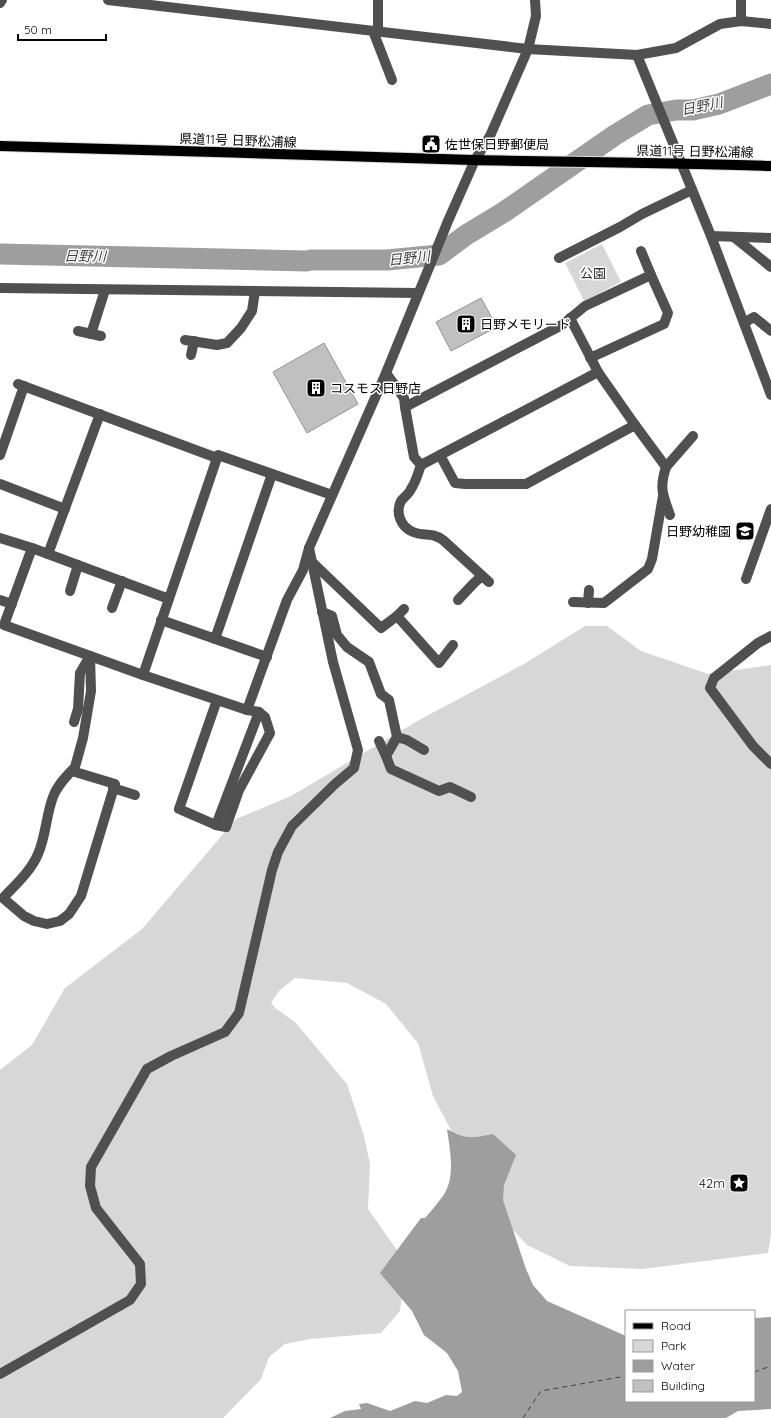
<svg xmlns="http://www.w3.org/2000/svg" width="771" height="1418" viewBox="0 0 771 1418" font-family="Quicksand,'Noto Sans JP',sans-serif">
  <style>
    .green { fill: #d7d7d7 }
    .water { fill: #9e9e9e }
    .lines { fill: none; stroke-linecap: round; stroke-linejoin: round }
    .river { stroke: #9e9e9e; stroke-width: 21 }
    .ferry { stroke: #3f3f3f; stroke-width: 1; stroke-dasharray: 5 4; stroke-linecap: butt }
    .building { fill: #c0c0c0; stroke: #949494 }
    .major-casing { stroke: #dbdbdb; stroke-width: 12 }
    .minor { stroke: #505050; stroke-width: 10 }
    .major { stroke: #000; stroke-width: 10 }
    .labels { text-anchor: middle; stroke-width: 3; stroke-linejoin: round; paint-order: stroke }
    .street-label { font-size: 13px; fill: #000; stroke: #fff }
    .poi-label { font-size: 13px; fill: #000; stroke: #fff; text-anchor: start }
    .park-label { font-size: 13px; fill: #2e2e2e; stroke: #fff }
    .water-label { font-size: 14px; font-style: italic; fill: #3f3f3f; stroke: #fff }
  </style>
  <rect width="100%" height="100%" fill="#fff"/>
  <!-- green -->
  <g class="green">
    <polygon points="602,244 621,282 584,301 565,263"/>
    <polygon points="585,626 607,626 641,651 708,674 771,665 771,1234 768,1253 642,1269 570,1266 527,1245 491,1206 433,1096 418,1043 386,1004 347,983 295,978 279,991 271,1003 275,1008 295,1022 347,1084 364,1136 370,1164 368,1209 406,1263 400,1311 381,1333 310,1339 285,1344 269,1357 261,1379 223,1418 0,1418 0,1070 32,1045 65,988 142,929 236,819 291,796 421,719 524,664"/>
  </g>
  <!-- water -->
  <path class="water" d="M447,1129c19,11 25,9 46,5l23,21 -12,30 -1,15 23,69 7,16 14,16 79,35v65h128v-83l17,-1v92l-33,2 -12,7h-396l15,-7 16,-2 -2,-5 8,-1 23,8 25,-10 12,2 19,-8 11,1 5,-4 -4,-21 -11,-18 -23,-18 -12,-24 -32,-38 41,-55h4c6,-7 12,-14 18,-22 13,-19 7,-45 4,-67z"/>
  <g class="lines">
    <!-- river -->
    <polyline class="river" points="0,254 306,261 311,260 387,260 439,255 466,235 504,212 615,135 648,115 676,110 693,110 719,104 771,84"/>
    <!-- ferry -->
    <g class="ferry">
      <polyline points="754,1372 771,1366"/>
      <polyline points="523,1418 541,1391 626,1376"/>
    </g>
  </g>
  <!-- building -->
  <g class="building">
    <polygon points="481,298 497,327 451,351 436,322"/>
    <polygon points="324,343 358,404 307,433 273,372"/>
  </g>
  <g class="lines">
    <!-- major casing -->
    <g class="major-casing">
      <path id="major" d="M0,146c158,4 315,9 473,14 99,2 199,3 298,6"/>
    </g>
    <!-- minor -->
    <g class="minor">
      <polyline points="108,0 528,49 637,55 676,48 720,24 741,21 771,24"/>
      <polyline points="378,0 378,31"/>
      <polyline points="741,0 741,21"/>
      <polyline points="0,3 2,0"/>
      <polyline points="373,31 392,80"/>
      <polyline points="637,55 711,236 771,395"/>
      <polyline points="711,236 771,238"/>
      <polyline points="734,237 771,267"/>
      <polyline points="559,258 620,227 642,214 692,190"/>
      <polyline points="0,288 418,293"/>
      <polyline points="744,323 754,317 771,331"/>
      <polyline points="78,331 101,336"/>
      <polyline points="91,334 105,290"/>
      <polyline points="185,340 217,345 227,343 241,328 252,311 255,291"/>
      <polyline points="191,355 194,341"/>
      <polyline points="590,358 664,324 668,313 651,275"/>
      <polyline points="598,372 635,425 666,467 693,436"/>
      <polyline points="386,373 404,398 405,407 562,325 585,306 651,275 641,251"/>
      <polyline points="18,384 217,458 218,455 332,495"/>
      <path d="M405,407l9,50 7,8c-3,8 -5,17 -10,24 -2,5 -7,8 -10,12 -6,12 0,26 12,31 12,5 17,-1 30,8l46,42"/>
      <polyline points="0,455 24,386"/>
      <polyline points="440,455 455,483 465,484 526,484 635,425"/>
      <polyline points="421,465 598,372 570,318"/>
      <path d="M666,467c-7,22 -3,28 4,48"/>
      <polyline points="0,484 65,509"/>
      <polyline points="0,538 32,548"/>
      <polyline points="48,554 100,414"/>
      <polyline points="311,561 381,628 397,616"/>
      <polyline points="746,579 771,509"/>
      <polyline points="70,591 78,565"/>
      <polyline points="169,599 32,548 4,625 143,675 217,458"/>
      <polyline points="0,600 12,604"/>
      <polyline points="458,600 474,583 482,576"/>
      <polyline points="573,602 604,603 648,569 652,559 663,496"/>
      <polyline points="588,603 589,590"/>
      <polyline points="112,608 122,581"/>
      <polyline points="404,609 397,616 439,663 453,645"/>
      <polyline points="322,612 332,616 337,635 347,647 369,662 381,694 389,700 397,737 407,740 424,750"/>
      <polyline points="161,620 267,657"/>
      <polyline points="771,636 758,643 714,678 710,688 753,746 771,764"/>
      <polyline points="215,639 272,474"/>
      <polyline points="143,675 247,710 259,712 216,825 179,809 217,700"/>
      <polyline points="247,710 287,600 303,570 309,548 386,373 448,221 475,160 490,136 528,49 536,16 535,0"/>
      <polyline points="74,722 78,709 80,673 90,656"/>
      <polyline points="397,737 386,756 391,769 439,791 450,787 471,797"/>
      <polyline points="379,741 386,756"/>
      <path d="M72,771l43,13 -34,112 -12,18 -9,7 -13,3 -13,-3 -10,-5 -21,-18c12,-13 28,-27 35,-44 8,-18 8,-39 15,-57 4,-12 14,-21 22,-30l8,-29 8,-47 -1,-35"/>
      <polyline points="113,788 135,795"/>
      <polyline points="216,825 226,827 239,790 270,733 265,717 259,712"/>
      <polyline points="0,1374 130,1300 141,1284 140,1264 96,1208 90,1186 91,1167 147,1069 171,1056 225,1032 239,1013 272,870 278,852 292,826 335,784 354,768 358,750 333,662 309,548"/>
    </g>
    <!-- major -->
    <use href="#major" class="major"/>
  </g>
  <!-- icons -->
  <defs>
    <g id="civic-square" transform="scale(1)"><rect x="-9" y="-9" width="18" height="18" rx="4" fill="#000" stroke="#fff"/><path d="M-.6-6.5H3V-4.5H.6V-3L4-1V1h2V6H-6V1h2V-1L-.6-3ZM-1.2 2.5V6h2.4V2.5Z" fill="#fff"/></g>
    <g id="building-square" transform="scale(1)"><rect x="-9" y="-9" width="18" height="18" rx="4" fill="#000" stroke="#fff"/><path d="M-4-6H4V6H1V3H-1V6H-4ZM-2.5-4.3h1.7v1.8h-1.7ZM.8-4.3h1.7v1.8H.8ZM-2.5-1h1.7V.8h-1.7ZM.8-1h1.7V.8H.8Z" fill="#fff"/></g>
    <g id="school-square" transform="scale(1)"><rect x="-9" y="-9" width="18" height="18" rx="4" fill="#000" stroke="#fff"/><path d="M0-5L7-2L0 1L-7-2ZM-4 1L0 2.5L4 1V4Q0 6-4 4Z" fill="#fff"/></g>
    <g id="sight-square" transform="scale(1)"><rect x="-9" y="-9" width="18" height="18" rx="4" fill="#000" stroke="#fff"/><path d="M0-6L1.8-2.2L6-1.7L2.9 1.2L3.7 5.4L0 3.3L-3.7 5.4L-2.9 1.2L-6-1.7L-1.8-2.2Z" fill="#fff"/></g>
  </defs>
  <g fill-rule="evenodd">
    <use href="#civic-square" x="431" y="144"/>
    <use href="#building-square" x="466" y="324"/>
    <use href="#building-square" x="316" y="388"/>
    <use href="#school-square" x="745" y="531"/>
    <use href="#sight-square" x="739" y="1183"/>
  </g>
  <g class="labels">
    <!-- street labels -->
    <g class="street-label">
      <text transform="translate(238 140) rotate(2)" y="5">県道11号 日野松浦線</text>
      <text transform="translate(695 151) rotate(1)" y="5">県道11号 日野松浦線</text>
    </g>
    <!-- poi labels -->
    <g class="poi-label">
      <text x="445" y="149">佐世保日野郵便局</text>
      <text x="480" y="329">日野メモリード</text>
      <text x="330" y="393">コスモス日野店</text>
      <text x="731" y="536" text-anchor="end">日野幼稚園</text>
      <text x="725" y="1188" text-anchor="end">42m</text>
    </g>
    <!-- park labels -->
    <g class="park-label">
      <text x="593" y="278">公園</text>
    </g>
    <!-- water labels -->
    <g class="water-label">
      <text transform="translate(702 106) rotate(-11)" y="5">日野川</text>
      <text transform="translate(85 256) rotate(1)" y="5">日野川</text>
      <text transform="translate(409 258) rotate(-6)" y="5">日野川</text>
    </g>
  </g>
  <!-- legend -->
  <rect x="625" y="1310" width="130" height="92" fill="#ffffff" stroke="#999999"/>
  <rect x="633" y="1323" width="20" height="6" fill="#000000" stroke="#999999"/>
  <text x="661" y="1330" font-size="12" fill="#000000">Road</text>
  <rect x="633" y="1340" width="20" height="12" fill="#d7d7d7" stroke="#999999"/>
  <text x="661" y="1350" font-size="12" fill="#000000">Park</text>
  <rect x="633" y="1360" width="20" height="12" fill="#9e9e9e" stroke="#999999"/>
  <text x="661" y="1370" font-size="12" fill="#000000">Water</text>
  <rect x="633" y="1380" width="20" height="12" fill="#c0c0c0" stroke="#999999"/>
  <text x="661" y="1390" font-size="12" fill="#000000">Building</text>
  <!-- scale -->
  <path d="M18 34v6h88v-6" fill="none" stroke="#000000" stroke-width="2"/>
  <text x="24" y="34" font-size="12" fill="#000000" stroke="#ffffff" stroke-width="3" paint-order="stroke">50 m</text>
</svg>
